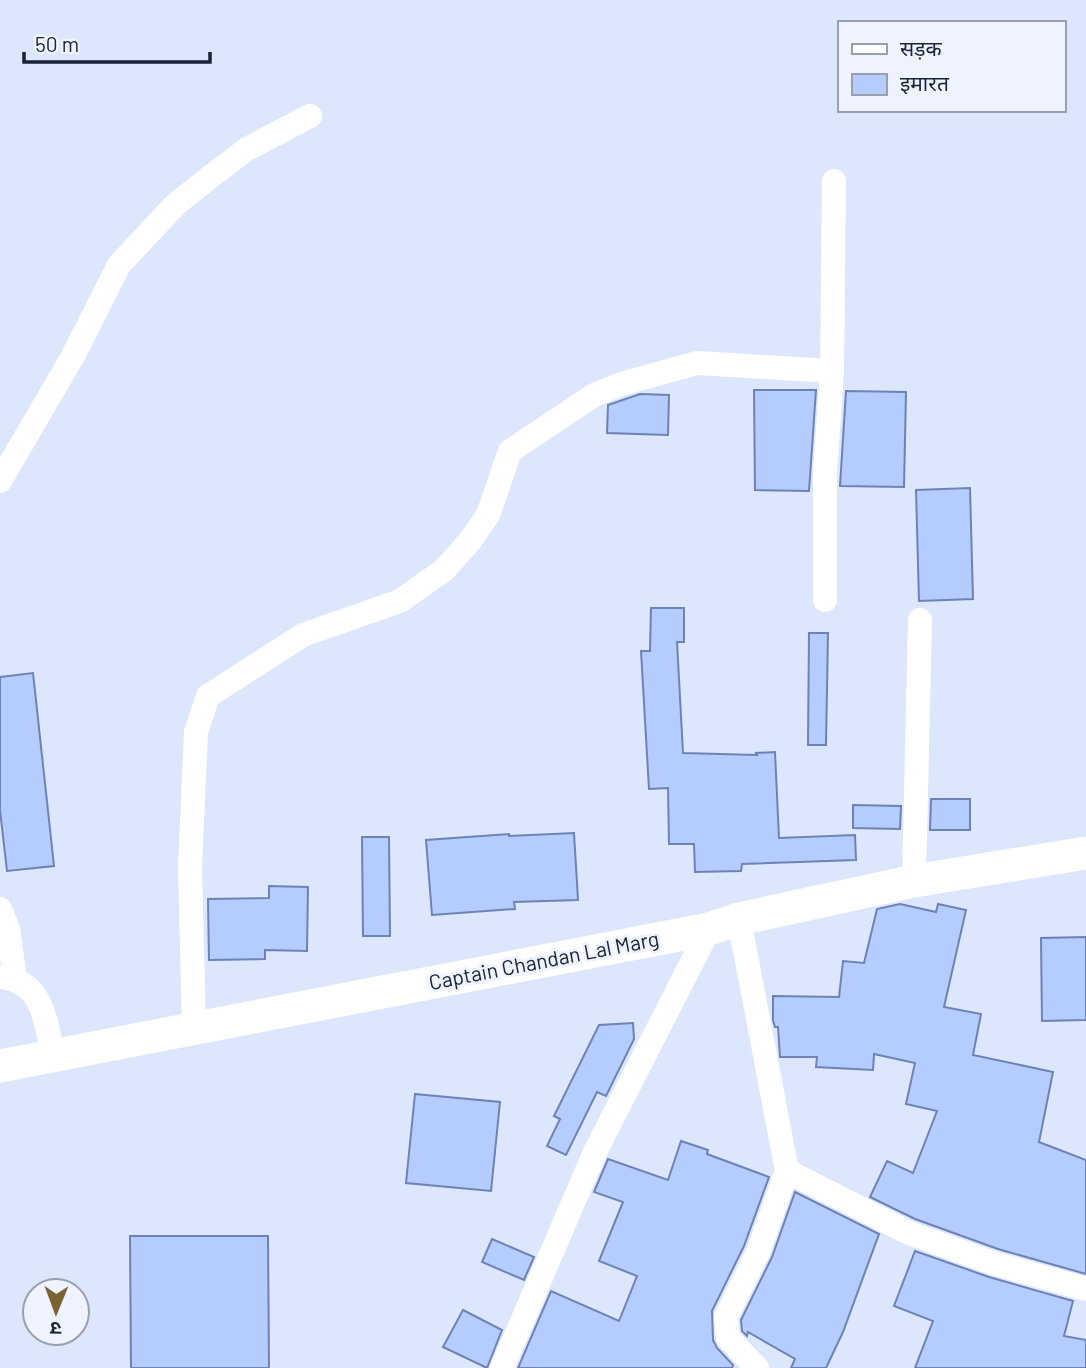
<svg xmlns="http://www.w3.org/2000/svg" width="1086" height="1368" viewBox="0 0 1086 1368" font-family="Barlow,'Noto Sans Devanagari',sans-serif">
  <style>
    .building { fill: #b5ccff; stroke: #6d83b5; stroke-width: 2 }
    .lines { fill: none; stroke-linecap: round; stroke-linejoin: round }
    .street { stroke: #fff; stroke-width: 24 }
    .secondary { stroke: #fff; stroke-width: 33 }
    .labels { text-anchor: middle; stroke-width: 6; stroke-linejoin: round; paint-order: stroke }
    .street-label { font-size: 21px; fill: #192236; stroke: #eef3fe }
  </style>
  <rect width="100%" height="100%" fill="#dce6fc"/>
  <!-- building -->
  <g class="building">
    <polygon points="754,390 816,390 809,491 755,490"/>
    <polygon points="846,391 906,392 904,487 840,486"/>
    <polygon points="640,394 669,395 668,435 607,433 608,405"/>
    <polygon points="970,488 973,599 919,601 916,490"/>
    <polygon points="651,608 684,608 684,642 677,642 683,753 757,755 756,753 775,752 779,838 855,835 856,860 742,864 741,871 695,872 694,844 669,844 668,788 649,789 641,651 650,651"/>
    <polygon points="809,633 828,633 826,745 808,745"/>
    <polygon points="33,673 54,866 7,871 0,810 0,677"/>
    <polygon points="931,799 970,799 970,830 930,830"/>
    <polygon points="853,805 901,806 900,829 853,828"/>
    <polygon points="574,833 578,900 514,902 515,909 432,915 426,840 509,834 509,836"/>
    <polygon points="362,837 389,837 390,936 363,936"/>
    <polygon points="269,886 308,887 307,951 265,950 265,959 209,960 208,899 269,898"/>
    <polygon points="900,904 936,912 938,904 966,910 944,1007 981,1014 973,1055 1053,1072 1039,1142 1086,1160 1086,1274 998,1249 915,1219 870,1197 887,1161 913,1173 937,1111 906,1104 915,1063 874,1054 873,1070 816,1067 817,1057 780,1057 778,1027 775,1027 773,1020 773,996 839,997 843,961 864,963 877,909"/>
    <polygon points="1086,937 1086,1020 1042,1021 1041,938"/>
    <polygon points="633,1023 634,1039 606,1096 597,1092 566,1155 547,1146 560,1119 554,1116 599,1025"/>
    <polygon points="415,1094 500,1102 491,1191 406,1183"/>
    <polygon points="681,1141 708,1150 707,1154 769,1177 744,1246 712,1311 713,1340 717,1348 733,1365 732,1368 518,1368 551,1291 619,1321 637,1276 599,1261 623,1202 594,1192 608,1159 668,1180"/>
    <polygon points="795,1192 879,1234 843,1332 826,1368 791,1368 795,1359 748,1332 747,1336 742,1331 741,1320 772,1257"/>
    <polygon points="130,1236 268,1236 269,1368 131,1368"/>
    <polygon points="492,1239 534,1257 524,1280 482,1262"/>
    <polygon points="915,1251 989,1277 1073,1301 1064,1336 1086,1340 1086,1368 915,1368 933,1321 894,1306"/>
    <polygon points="463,1310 502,1330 487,1368 443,1347"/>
  </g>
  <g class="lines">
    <!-- street -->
    <g class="street">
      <polyline points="0,481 73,356 119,265 175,205 210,177 247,149 310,116"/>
      <polyline points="825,600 825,474 832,371 834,181"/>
      <polyline points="914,881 920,620"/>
      <polyline points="0,909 8,929 15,978"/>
      <polyline points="739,919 787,1171 758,1252 726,1317 728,1338 757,1368"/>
      <path d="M0,977c43,3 46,45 53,79"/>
      <polyline points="194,1029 190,868 196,732 208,696 303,635 400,601 444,570 470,541 488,515 510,451 594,395 621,384 697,363 832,371"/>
      <polyline points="787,1171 909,1233 993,1263 1086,1289"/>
      <polyline points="502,1368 595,1152 709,929"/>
    </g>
    <!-- secondary -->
    <polyline class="secondary" points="0,1066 709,929 739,919 914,881 1086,853"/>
  </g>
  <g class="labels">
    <!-- street labels -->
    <g class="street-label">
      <text transform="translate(544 961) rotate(-11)" y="7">Captain Chandan Lal Marg</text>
    </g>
  </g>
  <!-- legend -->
  <rect x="838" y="21" width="228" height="91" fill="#eef3fe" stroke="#999fae" stroke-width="2"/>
  <rect x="852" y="44" width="35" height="10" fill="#ffffff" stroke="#999fae" stroke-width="2"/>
  <text x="900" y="56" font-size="21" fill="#192236">सड़क</text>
  <rect x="852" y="74" width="35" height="21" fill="#b5ccff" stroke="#999fae" stroke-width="2"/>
  <text x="900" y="91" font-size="21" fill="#192236">इमारत</text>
  <!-- north arrow -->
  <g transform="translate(56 1312) rotate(181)"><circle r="33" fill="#eef3fe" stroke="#999fae" stroke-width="2"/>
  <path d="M0-5L12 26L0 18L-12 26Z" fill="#7a6434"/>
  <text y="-10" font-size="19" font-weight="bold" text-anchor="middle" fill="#192236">उ</text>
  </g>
  <!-- scale -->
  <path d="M24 52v10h186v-10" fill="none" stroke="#192236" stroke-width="3.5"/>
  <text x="35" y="52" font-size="21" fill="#192236" stroke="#eef3fe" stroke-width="5" paint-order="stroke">50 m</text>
</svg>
